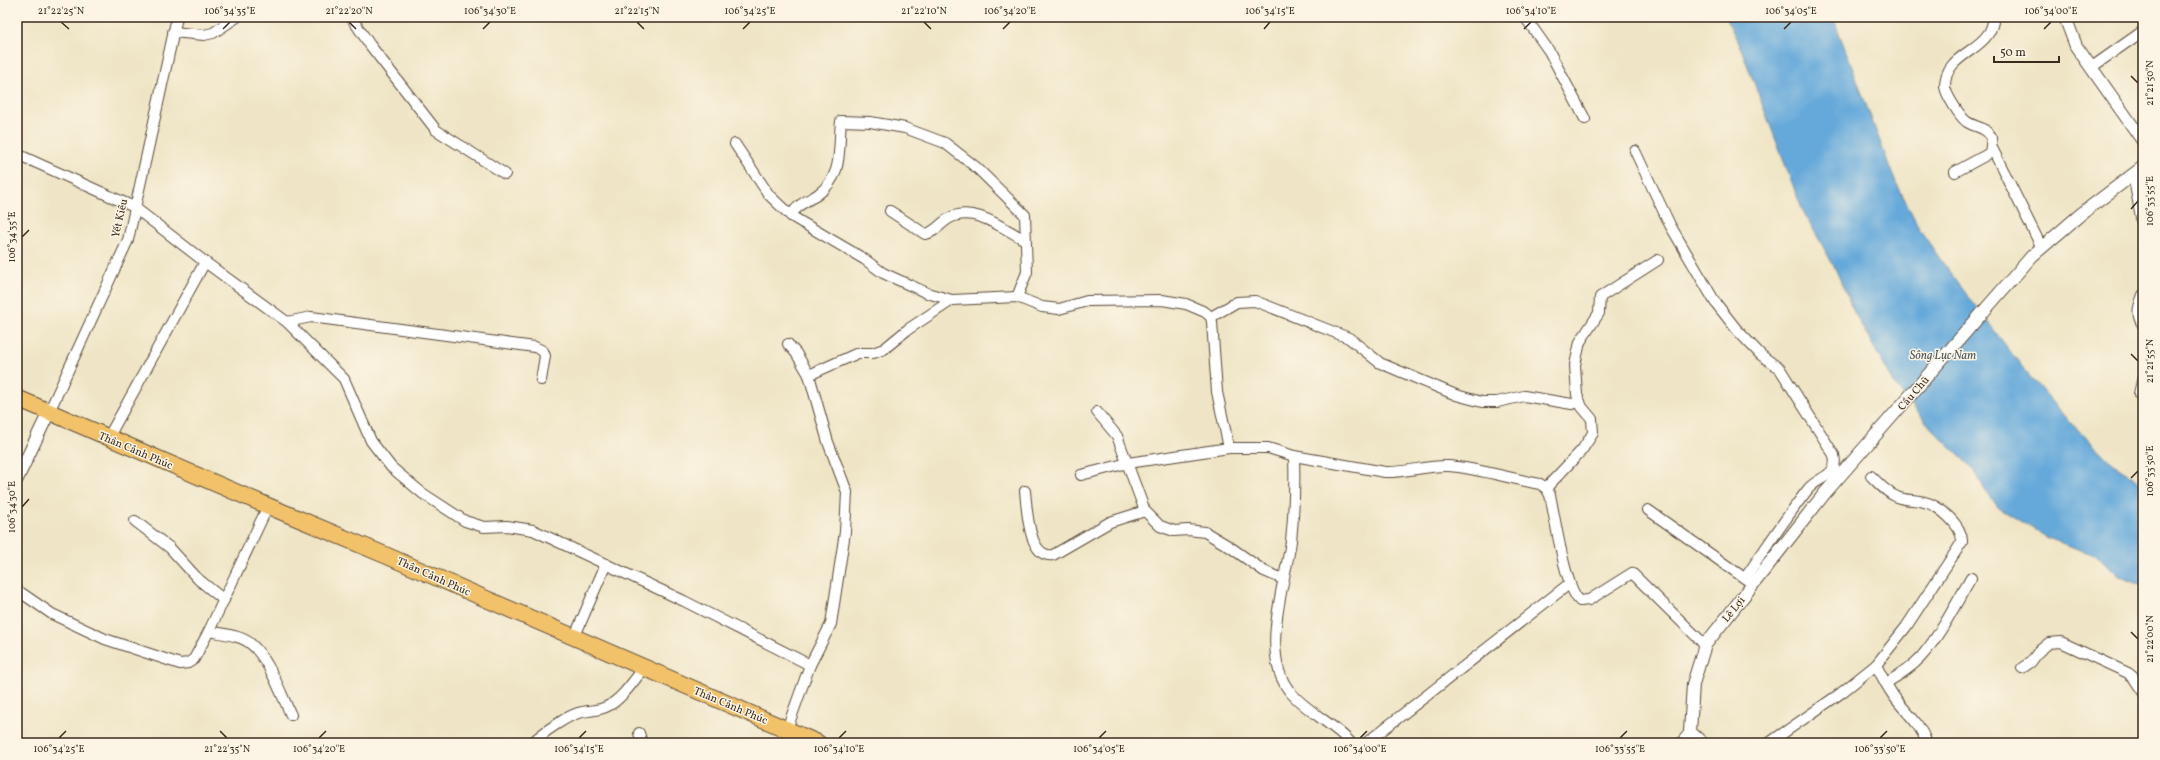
<svg xmlns="http://www.w3.org/2000/svg" width="2160" height="760" viewBox="0 0 2160 760" font-family="Vollkorn,serif">
  <style>
    .water { fill: #65a9da; stroke: #506a7c }
    .lines { fill: none; stroke-linecap: round; stroke-linejoin: round }
    .minor-casing { stroke: #564637; stroke-width: 12 }
    .tertiary-casing { stroke: #564637; stroke-width: 14 }
    .trunk-casing { stroke: #564637; stroke-width: 18 }
    .minor { stroke: #fff; stroke-width: 10 }
    .tertiary { stroke: #fff; stroke-width: 12 }
    .trunk { stroke: #f2c26a; stroke-width: 16 }
    .ticks { fill: none; stroke: #3b2a1e; stroke-width: 1.5 }
    .labels { text-anchor: middle; stroke-width: 3; stroke-linejoin: round; paint-order: stroke }
    .street-label { font-size: 11px; fill: #3b2a1e; stroke: #fcf5e5 }
    .water-label { font-size: 12px; font-style: italic; fill: #4a5660; stroke: #fcf5e5 }
    .neatline { fill: none; stroke: #3b2a1e; stroke-width: 1.5 }
    .ticks-label { font-size: 10px; text-anchor: middle; fill: #3b2a1e }
  </style>
  <rect width="100%" height="100%" fill="#fcf5e5"/>
  <filter id="ink" filterUnits="userSpaceOnUse"><feTurbulence type="fractalNoise" baseFrequency=".025" numOctaves="2"/><feDisplacementMap in="SourceGraphic" scale="8" xChannelSelector="R" yChannelSelector="G"/><feConvolveMatrix kernelMatrix="1 2 1 2 8 2 1 2 1" color-interpolation-filters="sRGB"/></filter>
  <filter id="wash" filterUnits="userSpaceOnUse"><feTurbulence type="fractalNoise" baseFrequency=".012" numOctaves="4" result="noise"/><feDisplacementMap in="SourceGraphic" scale="16" xChannelSelector="R" yChannelSelector="G"/><feGaussianBlur stdDeviation="0.9" result="paint"/><feColorMatrix in="noise" values="0 0 0 0 0 0 0 0 0 0 0 0 0 0 0 0 0 1.4 0 .05"/><feComposite in="paint" operator="in"/></filter>
  <g filter="url(#wash)">
    <rect width="100%" height="100%" fill="#efe5c6"/>
    <!-- water -->
    <polygon class="water" points="1726,17 1833,17 1893,176 1920,230 1945,266 2026,372 2065,417 2110,461 2143,484 2143,586 2118,576 2099,557 2048,538 1999,508 1986,492 1974,470 1933,430 1897,388 1856,316 1835,268 1802,209 1742,51"/>
  </g>
  <g filter="url(#ink)">
    <g class="lines">
      <!-- minor casing -->
      <g class="minor-casing">
        <g id="minor">
          <polyline points="351,17 370,45 436,130 505,174"/>
          <polyline points="1525,17 1549,51 1585,119"/>
          <polyline points="173,32 204,35 213,33 237,17"/>
          <polyline points="2092,67 2143,31"/>
          <polyline points="735,144 769,195 791,216 864,259 883,273 927,293 952,300 1017,297 1042,307 1059,309 1087,301 1162,300 1186,304 1205,312 1211,317 1212,322 1217,392 1229,448"/>
          <polyline points="1992,148 2042,248"/>
          <path d="M1635,151l35,74 45,77 22,28 24,25 19,14 54,86c5,21 -14,21 -25,33 -23,29 -43,60 -64,90"/>
          <polyline points="17,154 134,207 205,262 287,322 344,379 371,441 391,467 422,493 465,521 484,527 507,526 533,530 684,601 810,665"/>
          <path d="M1955,172l35,-19 2,-15c-6,-11 -15,-10 -25,-16 -6,-4 -22,-28 -22,-36 0,-29 31,-33 43,-52 4,-5 5,-11 6,-17"/>
          <polyline points="2133,174 2143,228"/>
          <path d="M890,211l35,23c9,-1 15,-10 23,-15 25,-15 56,10 77,21"/>
          <path d="M791,216c5,-11 16,-15 26,-21 27,-19 21,-45 24,-74l29,1 35,6 40,15 32,25 48,47 2,57 -10,25"/>
          <path d="M2143,295c-4,11 -8,19 0,30"/>
          <polyline points="1211,317 1237,302 1255,301 1349,338 1380,363 1456,395 1482,402 1497,402 1524,396 1572,404 1580,402"/>
          <polyline points="287,322 311,317 535,347 543,351 545,356 541,380"/>
          <polyline points="809,375 858,353 873,353 884,349 907,330 952,300"/>
          <polyline points="2143,377 2139,394 2143,398"/>
          <polyline points="49,412 128,240 177,17"/>
          <polyline points="1097,412 1117,436 1145,511 1160,526 1174,531 1188,530 1205,532 1230,547 1264,571 1283,579"/>
          <polyline points="108,438 205,262"/>
          <path d="M1294,456c1,28 0,56 -3,85 -6,44 -33,116 1,153 17,19 42,30 59,49"/>
          <path d="M1081,475l47,-12 101,-15h39l26,8 91,16c21,1 42,-7 64,-6 27,2 63,13 91,18l6,4 4,7c5,22 15,94 30,106l9,-1 43,-27 73,72"/>
          <polyline points="1546,488 1582,450 1593,433 1592,419 1582,407 1577,395 1575,365 1580,342 1599,313 1600,297 1658,260"/>
          <path d="M1025,491c2,17 3,68 28,64l57,-33 35,-11"/>
          <polyline points="1648,510 1750,582"/>
          <polyline points="135,521 170,548 198,579 224,600"/>
          <polyline points="17,590 52,614 105,639 180,664 188,663 194,659 209,631 268,506"/>
          <path d="M209,631c13,3 32,4 42,13 18,15 30,50 40,71"/>
          <polyline points="574,638 606,564"/>
          <path d="M1876,665c5,10 10,20 17,30 13,19 24,23 34,48"/>
          <polyline points="2022,668 2031,662 2039,651 2049,643 2061,642 2128,673 2133,677 2143,692"/>
          <path d="M1886,683c12,-7 25,-15 35,-26 20,-23 34,-52 50,-79"/>
          <polyline points="787,729 810,665 831,624 845,532 847,492 828,442 809,375 796,353 788,344"/>
          <polyline points="639,733 642,743"/>
          <path d="M532,743c9,-9 37,-29 50,-31 9,-2 17,-1 26,-6 15,-8 26,-26 36,-38"/>
          <polyline points="1366,743 1569,584"/>
          <polyline points="1681,743 1690,732"/>
          <path d="M1769,743l72,-50 35,-28 30,-38 56,-85c1,-16 -23,-37 -38,-40 -9,-3 -18,-1 -27,-5 -10,-4 -18,-13 -26,-21"/>
        </g>
      </g>
      <!-- tertiary casing -->
      <g class="tertiary-casing">
        <g id="tertiary">
          <polyline points="2065,17 2076,46 2143,141"/>
          <polyline points="17,479 49,412"/>
          <polyline points="1702,743 1690,732 1693,684 1705,645 1825,493 2032,256 2081,214 2143,167"/>
        </g>
      </g>
      <!-- trunk casing -->
      <g class="trunk-casing">
        <polyline id="trunk" points="17,398 268,506 385,555 818,743"/>
      </g>
      <!-- minor -->
      <use href="#minor" class="minor"/>
      <!-- tertiary -->
      <use href="#tertiary" class="tertiary"/>
      <!-- trunk -->
      <use href="#trunk" class="trunk"/>
    </g>
  </g>
  <!-- ticks -->
  <path class="ticks" d="M61,22l8,7M349,22l7,7M637,22l7,7M924,22l7,7M223,29l7,-7M483,29l7,-7M743,29l7,-7M1003,29l7,-7M1264,29l6,-7M1524,29l7,-7M1784,29l7,-7M2044,29l7,-7M2131,76l7,7M2131,209l7,-8M22,237l7,-7M2131,354l7,7M2131,478l7,-7M22,507l7,-8M2131,632l7,7M220,731l7,7M59,738l7,-7M319,738l7,-7M579,738l7,-7M839,738l7,-7M1099,738l7,-7M1360,738l7,-7M1620,738l7,-7M1880,738l7,-7"/>
  <g class="labels">
    <!-- street labels -->
    <g class="street-label">
      <text transform="translate(119 218) rotate(-77)" y="4">Yết Kiêu</text>
      <text transform="translate(1913 393) rotate(-49)" y="4">Cầu Chũ</text>
      <text transform="translate(136 450) rotate(23)" y="4">Thân Cảnh Phúc</text>
      <text transform="translate(434 576) rotate(24)" y="4">Thân Cảnh Phúc</text>
      <text transform="translate(1733 609) rotate(-51)" y="4">Lê Lợi</text>
      <text transform="translate(731 705) rotate(23)" y="4">Thân Cảnh Phúc</text>
    </g>
    <!-- water labels -->
    <g class="water-label">
      <text x="1943" y="359">Sông Lục Nam</text>
    </g>
  </g>
  <!-- margin -->
  <rect width="2160" height="760" fill="none" stroke="#fcf5e5" stroke-width="44"/>
  <!-- scale -->
  <path d="M1994 56v6h65v-6" fill="none" stroke="#3b2a1e" stroke-width="2"/>
  <text x="2000" y="56" font-size="12" fill="#3b2a1e" stroke="#fcf5e5" stroke-width="3" paint-order="stroke">50 m</text>
  <rect x="22" y="22" width="2116" height="716" class="neatline"/>
  <g class="ticks-label">
    <text x="61" y="14">21°22'25"N</text>
    <text x="230" y="14">106°34'35"E</text>
    <text x="349" y="14">21°22'20"N</text>
    <text x="490" y="14">106°34'30"E</text>
    <text x="637" y="14">21°22'15"N</text>
    <text x="750" y="14">106°34'25"E</text>
    <text x="924" y="14">21°22'10"N</text>
    <text x="1010" y="14">106°34'20"E</text>
    <text x="1270" y="14">106°34'15"E</text>
    <text x="1531" y="14">106°34'10"E</text>
    <text x="1791" y="14">106°34'05"E</text>
    <text x="2051" y="14">106°34'00"E</text>
    <text transform="translate(2149 83) rotate(-90)" y="4">21°21'50"N</text>
    <text transform="translate(2149 201) rotate(-90)" y="4">106°33'55"E</text>
    <text transform="translate(11 237) rotate(-90)" y="4">106°34'35"E</text>
    <text transform="translate(2149 361) rotate(-90)" y="4">21°21'55"N</text>
    <text transform="translate(2149 471) rotate(-90)" y="4">106°33'50"E</text>
    <text transform="translate(11 507) rotate(-90)" y="4">106°34'30"E</text>
    <text transform="translate(2149 639) rotate(-90)" y="4">21°22'00"N</text>
    <text x="59" y="752">106°34'25"E</text>
    <text x="227" y="752">21°22'35"N</text>
    <text x="319" y="752">106°34'20"E</text>
    <text x="579" y="752">106°34'15"E</text>
    <text x="839" y="752">106°34'10"E</text>
    <text x="1099" y="752">106°34'05"E</text>
    <text x="1360" y="752">106°34'00"E</text>
    <text x="1620" y="752">106°33'55"E</text>
    <text x="1880" y="752">106°33'50"E</text>
  </g>
</svg>
